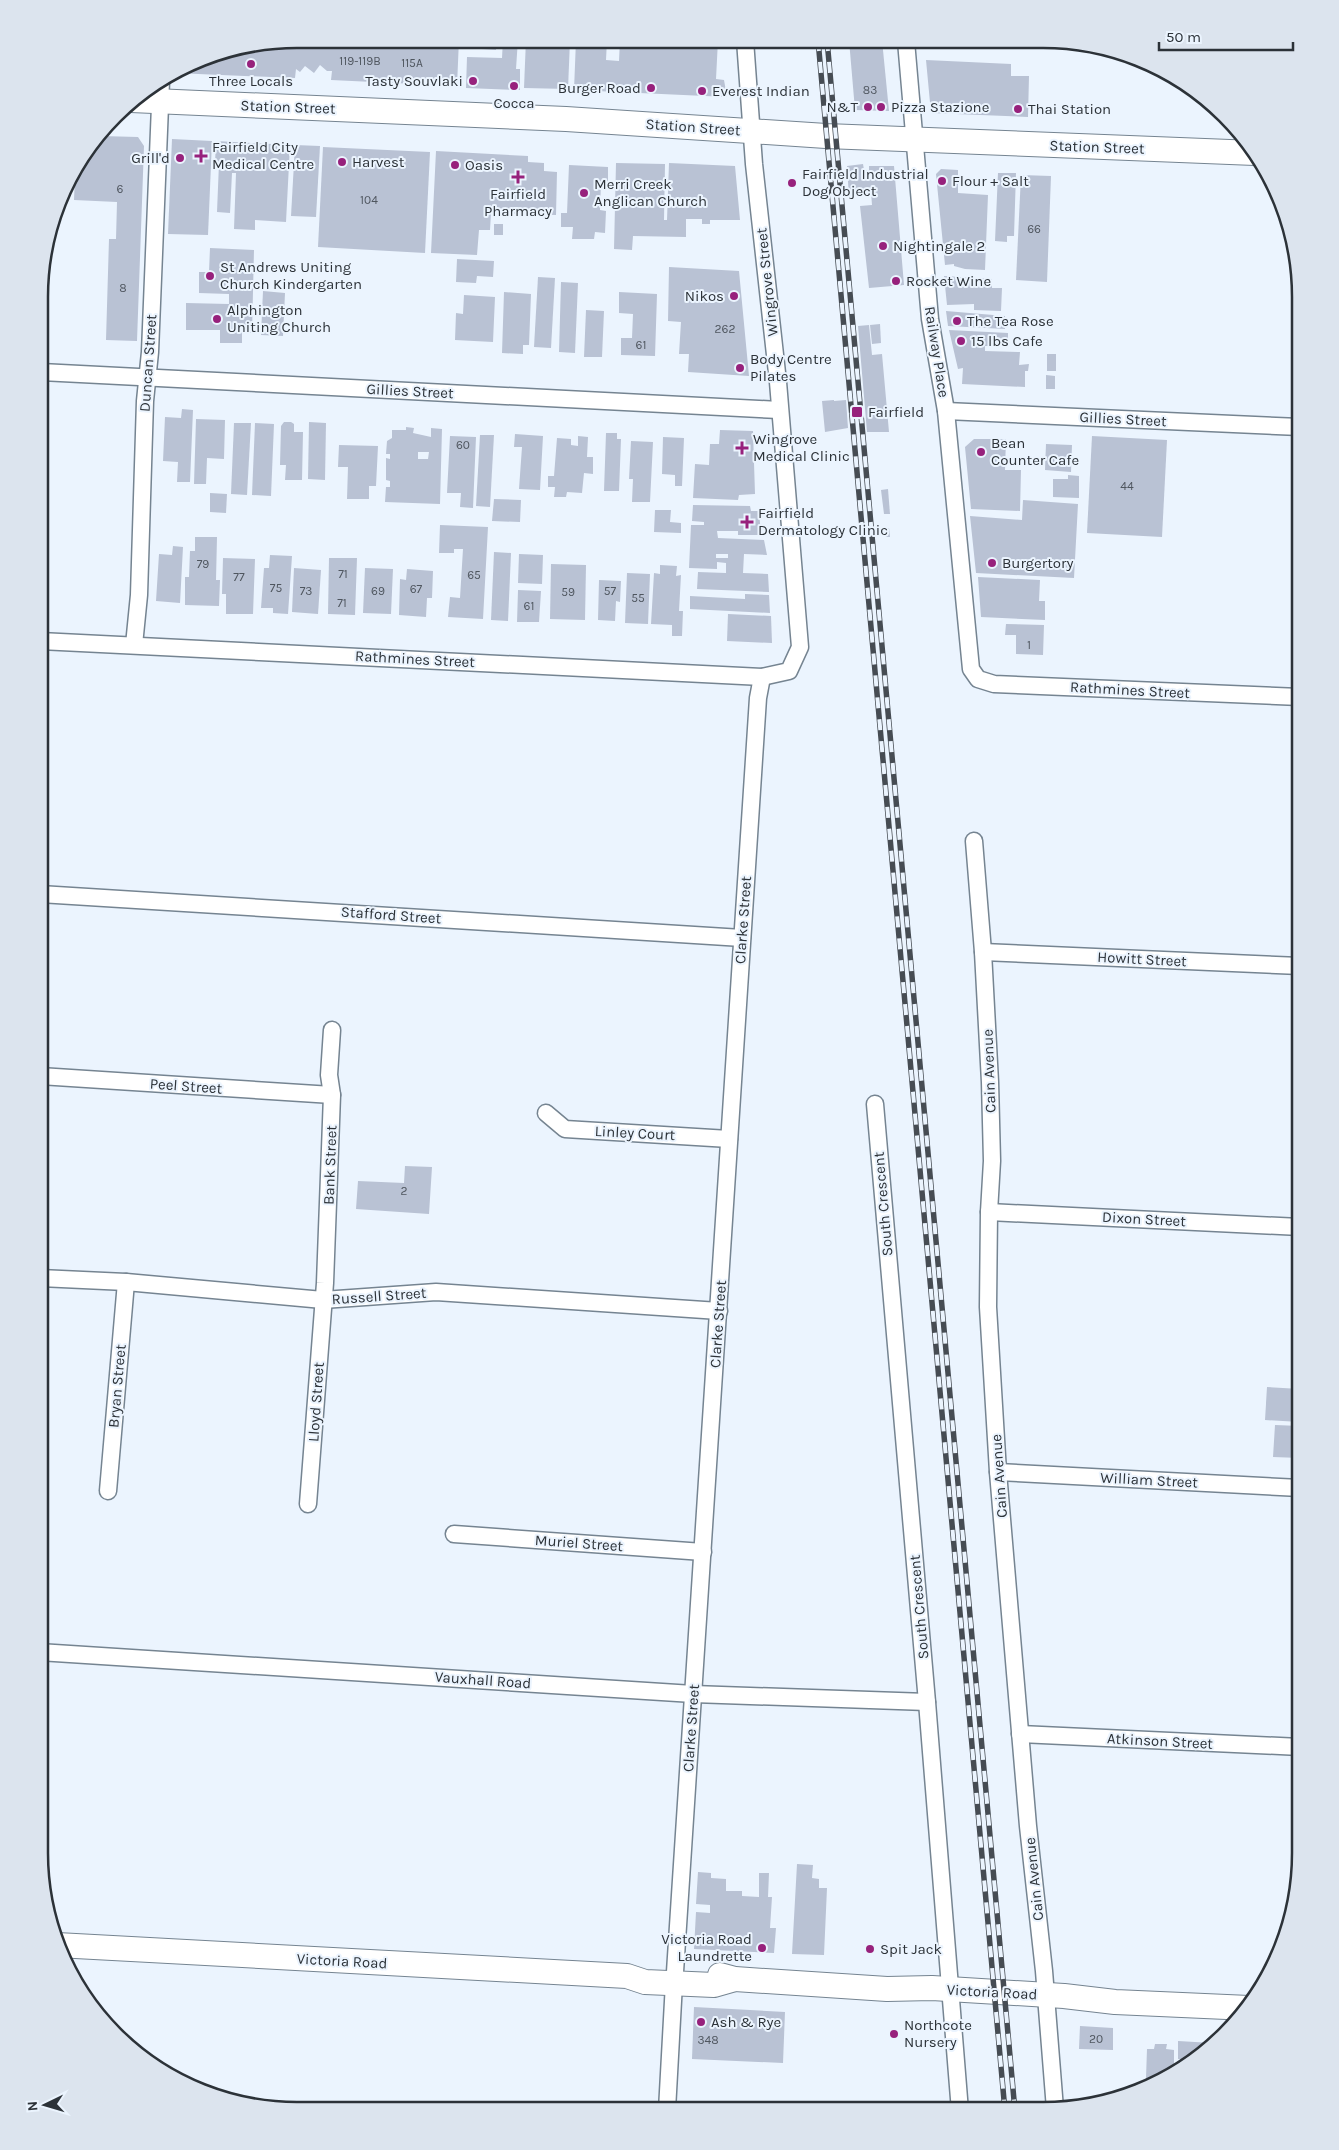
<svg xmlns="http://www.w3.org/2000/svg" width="1339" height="2150" viewBox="0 0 1339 2150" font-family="Karla,sans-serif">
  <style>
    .building { fill: #b9c2d4; fill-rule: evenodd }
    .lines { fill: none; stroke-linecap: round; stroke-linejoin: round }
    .street-casing { stroke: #758491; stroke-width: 19 }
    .secondary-casing { stroke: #758491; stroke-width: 26 }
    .street { stroke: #fff; stroke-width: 16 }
    .secondary { stroke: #fff; stroke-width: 24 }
    .rail-casing { stroke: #464c53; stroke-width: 5.5 }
    .rail { stroke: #ebf4fe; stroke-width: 4; stroke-dasharray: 11; stroke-linecap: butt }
    .poi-dot { fill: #97217c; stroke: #ebf4fe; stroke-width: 2 }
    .labels { text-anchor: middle; stroke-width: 4; stroke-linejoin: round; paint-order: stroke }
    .number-label { font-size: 12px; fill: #4f565f }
    .poi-label { font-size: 15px; fill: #2c3238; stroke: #ebf4fe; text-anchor: start }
    .street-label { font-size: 15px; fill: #2c3238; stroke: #ebf4fe }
    .rim { fill: none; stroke: #2c3238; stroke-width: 2.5 }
  </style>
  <rect width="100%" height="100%" fill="#ebf4fe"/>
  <!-- building -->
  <g class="building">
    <polygon points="296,39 333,39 333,47 354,48 355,39 459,39 457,86 331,80 332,71 327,71 320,65 314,73 305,66 300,72 296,69 295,78 175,73 198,58"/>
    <polygon points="469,39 497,39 496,50 468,48"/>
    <polygon points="503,39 518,39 516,69 520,69 520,90 466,88 467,57 502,58"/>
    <polygon points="526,39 570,40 568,89 524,88"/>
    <polygon points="576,40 607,40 606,60 619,61 620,40 718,40 716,79 724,80 727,97 574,90"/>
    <polygon points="849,40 882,40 889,111 855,110"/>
    <polygon points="926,60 1011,64 1011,76 1029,76 1028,117 931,113"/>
    <polygon points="101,136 138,137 144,146 137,341 106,340 109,239 116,239 117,202 74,200 75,176 70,176"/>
    <polygon points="172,139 212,141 208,235 168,234"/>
    <polygon points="216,141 290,145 286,222 255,220 255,230 234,229 236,173 232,173 230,213 217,212 219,163 215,163"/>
    <polygon points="295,145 320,146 316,217 291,216"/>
    <polygon points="323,147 430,152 425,253 318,247"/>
    <polygon points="436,151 528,156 528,162 544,163 544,171 557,172 556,215 491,213 490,230 479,230 477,255 431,253"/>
    <path d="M616,163l49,1 -1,56h3l2,-57 66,3 5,54h-30v4h-8v-5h-16v18l-53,-1 -1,14 -18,-1zM698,195h5v12l-6,-1z"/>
    <polygon points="863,164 864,170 869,170 869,166 894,166 904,285 869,288 860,206 872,205 871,192 866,192 866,195 849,197 847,166"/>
    <polygon points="569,165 608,167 608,182 601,181 600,210 606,211 605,233 595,232 594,239 572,239 573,227 561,227 561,213 567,213"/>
    <polygon points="941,169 958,170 958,193 988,195 985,270 965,269 954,266 954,264 945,265 936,174"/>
    <polygon points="998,173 1016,173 1014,236 1007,236 1007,242 995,241"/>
    <polygon points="1021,175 1051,176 1047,282 1016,280"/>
    <rect x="494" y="224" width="9" height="11"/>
    <polygon points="210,248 254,250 252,333 242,333 242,343 220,343 220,330 186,330 186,303 229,304 229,294 199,293 199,272 209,272"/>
    <polygon points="457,259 494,261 493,277 477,276 476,283 456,282"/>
    <polygon points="669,267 739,271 749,376 688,372 689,354 679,354 681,322 668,321"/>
    <polygon points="944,276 992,279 992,288 1002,288 1001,311 974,310 974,304 947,305"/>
    <polygon points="538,277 555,278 551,348 534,347"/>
    <polygon points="561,282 578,283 575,353 559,352"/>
    <polygon points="263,291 285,293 283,336 261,335"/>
    <polygon points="504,292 531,294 529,345 523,345 523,354 502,353"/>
    <polygon points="619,292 657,294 655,356 621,355 621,338 632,338 633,314 619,313"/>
    <polygon points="464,295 495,297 493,342 455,340 456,313 463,314"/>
    <polygon points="586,310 604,311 602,357 584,357"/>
    <polygon points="946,311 1005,316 1005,329 948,326"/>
    <polygon points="880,324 881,343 872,344 870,325"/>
    <polygon points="869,325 872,355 882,354 889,432 867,432 858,326"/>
    <polygon points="949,330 1008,333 1008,346 985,346 985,351 1020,352 1019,365 1029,364 1028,371 1025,371 1025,387 962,384 963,368 958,369"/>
    <rect x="1047" y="354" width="9" height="17"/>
    <polygon points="1046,375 1055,376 1055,389 1046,389"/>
    <polygon points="834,400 834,401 846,400 848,428 825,432 822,401"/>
    <polygon points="182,409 193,410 190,482 177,482 178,462 163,461 165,417 181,418"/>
    <polygon points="196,419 225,420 224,459 207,458 206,484 194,484"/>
    <polygon points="284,422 291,422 294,424 294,432 303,432 302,480 285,480 286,465 280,465 281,426"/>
    <polygon points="309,422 326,423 325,480 308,479"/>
    <polygon points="234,423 251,423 247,495 231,494"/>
    <polygon points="255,423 274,424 271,496 252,495"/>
    <path d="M406,427l8,1 -1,5 18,4v-9l11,1 -2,75 -55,-2 1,-15h4v-6l-4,-1v-22l4,1v-5h-4l1,-13 5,-3v-8h14zM418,452h11l-1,7h-10z"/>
    <polygon points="720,430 753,431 755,494 739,495 738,500 693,498 695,464 709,465 710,444 719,444"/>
    <polygon points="606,433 617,433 617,439 621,439 619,491 604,491"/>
    <polygon points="515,434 543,436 540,490 519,489 522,447 514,447"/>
    <polygon points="480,435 494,435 490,507 476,506"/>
    <polygon points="450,436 476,437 473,508 460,507 461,493 447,493"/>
    <polygon points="578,436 588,437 587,457 593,457 593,474 584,473 582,493 567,492 566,497 554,497 555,487 548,487 548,476 554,476 557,438 571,439 571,445 578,446"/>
    <polygon points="1092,436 1167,440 1162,537 1087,533"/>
    <polygon points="663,437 684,438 682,486 675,486 675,475 662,474"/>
    <polygon points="974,439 1006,439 1005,470 1021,470 1020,511 971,509 965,447"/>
    <polygon points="631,441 653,442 650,502 632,502 633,479 629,479"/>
    <polygon points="1046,444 1072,445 1071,472 1045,470"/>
    <polygon points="339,445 378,446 376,486 369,486 369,499 347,499 348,467 338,467"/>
    <polygon points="1068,475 1079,476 1079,498 1053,497 1053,479 1068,479"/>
    <polygon points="888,489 890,514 884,514 881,490"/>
    <polygon points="210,493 227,494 226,513 210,512"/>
    <polygon points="494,499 521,500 520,522 492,521"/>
    <polygon points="1023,500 1078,504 1074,578 976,573 970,516 1022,520"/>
    <path d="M693,505l57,1 1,5h8l2,24h-23v-4h-21l1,7 46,2 3,15 -23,-1 -1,19 25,1 1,18 -72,-3 1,-17 28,1v-10l-9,-1v7l-28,-1 2,-43h13v-3l-12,-1zM716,554h12v4h-12z"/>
    <polygon points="655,510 671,510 670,522 681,523 681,533 654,532"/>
    <polygon points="440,525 488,527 483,619 448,617 450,597 460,598 463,549 454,549 454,553 439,553"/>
    <polygon points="889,528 890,537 884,537 883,529"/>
    <polygon points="195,537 217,537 216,580 220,580 219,606 185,605 185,577 189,577 190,551 195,551"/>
    <polygon points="173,546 183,547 180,603 156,601 159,554 172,555"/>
    <polygon points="494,552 511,553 508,621 491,620"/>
    <polygon points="519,554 543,555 542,584 518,583"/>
    <polygon points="270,555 292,556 288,614 273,613 273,608 261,608 264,568 269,568"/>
    <polygon points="223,558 255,559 253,614 226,614 226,594 222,594"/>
    <polygon points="329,558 357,558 355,615 328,614"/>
    <polygon points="551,564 586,565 585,620 550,619"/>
    <polygon points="660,565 677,566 676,576 681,575 679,611 683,611 682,636 672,636 672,625 651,624 654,573 660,574"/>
    <polygon points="294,568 321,570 318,614 292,612"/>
    <polygon points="365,568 393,569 391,614 363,613"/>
    <polygon points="407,569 433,571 432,598 427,598 426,617 399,615 400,579 406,580"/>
    <polygon points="627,573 650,574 648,624 625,623"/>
    <polygon points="978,577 1040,580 1039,601 1045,601 1045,620 981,617"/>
    <polygon points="599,580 621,581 620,602 616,601 615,621 598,620"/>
    <polygon points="518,590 541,591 539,622 517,622"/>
    <polygon points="745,594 769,595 770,613 690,609 690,596 745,599"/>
    <polygon points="728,614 771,616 772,643 727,641"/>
    <polygon points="1006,624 1044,625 1043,655 1016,654 1016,635 1005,635"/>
    <polygon points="405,1166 432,1167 429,1214 356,1209 358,1181 404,1183"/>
    <polygon points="1267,1387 1300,1389 1300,1422 1265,1420"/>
    <polygon points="1275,1425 1300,1426 1300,1458 1273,1457"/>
    <polygon points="797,1864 813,1865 812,1878 819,1879 819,1888 827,1888 824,1955 792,1954"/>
    <polygon points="698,1872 711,1873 711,1878 726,1879 726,1891 742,1891 742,1896 759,1897 759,1873 769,1873 768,1897 772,1897 770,1928 776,1928 774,1953 694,1949 696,1912 710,1913 710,1905 696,1904"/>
    <polygon points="694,2007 785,2012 783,2063 692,2059"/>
    <polygon points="1080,2026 1113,2028 1113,2050 1079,2049"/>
    <polygon points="1178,2041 1212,2043 1212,2046 1200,2058 1183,2068 1183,2059 1178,2059"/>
    <polygon points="1155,2044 1167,2044 1166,2049 1174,2050 1174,2073 1163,2079 1146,2078 1147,2049 1154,2049"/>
  </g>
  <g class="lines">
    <!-- street casing -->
    <g class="street-casing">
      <g id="street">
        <polyline points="906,41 930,319 946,411 971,669 978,679 994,684 1300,697"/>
        <polyline points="41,372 779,410"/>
        <polyline points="946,411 1300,427"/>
        <polyline points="40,641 762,677 789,671 800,647 778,382 754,164 745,40"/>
        <polyline points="134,645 139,595 145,401 150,352 161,81"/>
        <polyline points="974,841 983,952 990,1082 992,1161 989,1212 988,1307 998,1472 1028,1826 1044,1971 1055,2109"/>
        <polyline points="40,894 742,938"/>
        <polyline points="983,952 1300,966"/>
        <polyline points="40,1076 332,1095"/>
        <polyline points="875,1104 927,1702 960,2111"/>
        <polyline points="546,1113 565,1129 729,1139"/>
        <polyline points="989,1212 1300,1227"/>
        <polyline points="40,1278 126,1282 323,1300 436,1292 719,1311"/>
        <polyline points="998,1472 1300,1488"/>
        <polyline points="108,1491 126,1282"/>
        <polyline points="308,1504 325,1283 332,1095 329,1075 332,1030"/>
        <polyline points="454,1534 703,1552"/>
        <polyline points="39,1652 693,1694 927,1702"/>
        <polyline points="1020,1734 1300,1747"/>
        <polyline points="675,1972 758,698 762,677"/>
        <polyline points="667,2110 674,1983"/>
      </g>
    </g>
    <!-- secondary casing -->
    <g class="secondary-casing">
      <g id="secondary">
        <polyline points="131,100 566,119 826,136 1255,153"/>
        <polyline points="57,1945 627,1976 645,1982 714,1985 735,1979"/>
        <polyline points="720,1975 735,1979 887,1989 932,1988 1064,1996 1115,2002 1249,2008"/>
      </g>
    </g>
    <!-- street -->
    <use href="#street" class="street"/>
    <!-- secondary -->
    <use href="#secondary" class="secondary"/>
    <!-- rail casing -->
    <g class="rail-casing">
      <g id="rail">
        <polyline points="818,40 1005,2111"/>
        <polyline points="827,40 1015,2111"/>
      </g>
    </g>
    <!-- rail -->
    <use href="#rail" class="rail"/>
  </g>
  <!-- markers -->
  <g class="poi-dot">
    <circle cx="251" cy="64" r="5"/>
    <circle cx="473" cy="81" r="5"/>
    <circle cx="514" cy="86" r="5"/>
    <circle cx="651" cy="88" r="5"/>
    <circle cx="702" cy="91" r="5"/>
    <circle cx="868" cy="107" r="5"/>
    <circle cx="881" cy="107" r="5"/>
    <circle cx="1018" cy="109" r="5"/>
    <path d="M198.5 148.5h5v5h5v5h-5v5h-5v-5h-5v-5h5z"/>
    <circle cx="180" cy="158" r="5"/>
    <circle cx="342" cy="162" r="5"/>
    <circle cx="455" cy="165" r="5"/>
    <path d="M515.5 169.5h5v5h5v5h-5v5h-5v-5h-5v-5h5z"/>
    <circle cx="942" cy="181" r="5"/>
    <circle cx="792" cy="183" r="5"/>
    <circle cx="584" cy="193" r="5"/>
    <circle cx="883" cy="246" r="5"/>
    <circle cx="210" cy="276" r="5"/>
    <circle cx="896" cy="281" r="5"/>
    <circle cx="734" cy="296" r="5"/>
    <circle cx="217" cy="319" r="5"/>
    <circle cx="957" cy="321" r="5"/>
    <circle cx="961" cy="341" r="5"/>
    <circle cx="740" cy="368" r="5"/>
    <rect x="851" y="406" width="12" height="12" rx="2.5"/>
    <path d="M739.5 440.5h5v5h5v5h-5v5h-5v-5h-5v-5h5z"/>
    <circle cx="981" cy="452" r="5"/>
    <path d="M744.5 514.5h5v5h5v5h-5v5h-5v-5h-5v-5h5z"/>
    <circle cx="992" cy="563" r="5"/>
    <circle cx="762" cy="1948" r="5"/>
    <circle cx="870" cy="1949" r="5"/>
    <circle cx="701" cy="2022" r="5"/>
    <circle cx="894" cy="2034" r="5"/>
  </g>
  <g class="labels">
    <!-- number labels -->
    <g class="number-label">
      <text x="360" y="65">119-119B</text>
      <text x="412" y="67">115A</text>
      <text x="870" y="94">83</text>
      <text x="120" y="193">6</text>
      <text x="369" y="204">104</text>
      <text x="1034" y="233">66</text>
      <text x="123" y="292">8</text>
      <text x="725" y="333">262</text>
      <text x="641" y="349">61</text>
      <text x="463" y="449">60</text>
      <text x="1127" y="490">44</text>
      <text x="203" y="568">79</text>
      <text x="343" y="578">71</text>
      <text x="474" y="579">65</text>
      <text x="239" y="581">77</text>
      <text x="276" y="592">75</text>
      <text x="416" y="593">67</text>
      <text x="306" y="595">73</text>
      <text x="378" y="595">69</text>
      <text x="610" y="595">57</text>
      <text x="568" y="596">59</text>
      <text x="638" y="602">55</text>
      <text x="342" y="607">71</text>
      <text x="529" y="610">61</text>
      <text x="1029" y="649">1</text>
      <text x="404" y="1195">2</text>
      <text x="1096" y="2043">20</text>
      <text x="708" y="2044">348</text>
    </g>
    <!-- poi labels -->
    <g class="poi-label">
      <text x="251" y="86" text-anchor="middle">Three Locals</text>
      <text x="463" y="86" text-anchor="end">Tasty Souvlaki</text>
      <text x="641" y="93" text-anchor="end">Burger Road</text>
      <text x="712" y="96">Everest Indian</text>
      <text x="514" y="108" text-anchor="middle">Cocca</text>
      <text x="858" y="112" text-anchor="end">N&amp;T</text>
      <text x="891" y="112">Pizza Stazione</text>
      <text x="1028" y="114">Thai Station</text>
      <text x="212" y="152">Fairfield City<tspan x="212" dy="17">Medical Centre</tspan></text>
      <text x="170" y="163" text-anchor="end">Grill'd</text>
      <text x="352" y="167">Harvest</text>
      <text x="465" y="170">Oasis</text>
      <text x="802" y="179">Fairfield Industrial<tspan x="802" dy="17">Dog Object</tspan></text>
      <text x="952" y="186">Flour + Salt</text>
      <text x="594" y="189">Merri Creek<tspan x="594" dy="17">Anglican Church</tspan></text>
      <text x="518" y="199" text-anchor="middle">Fairfield<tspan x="518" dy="17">Pharmacy</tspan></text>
      <text x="893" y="251">Nightingale 2</text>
      <text x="220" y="272">St Andrews Uniting<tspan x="220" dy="17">Church Kindergarten</tspan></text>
      <text x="906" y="286">Rocket Wine</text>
      <text x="724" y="301" text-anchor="end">Nikos</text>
      <text x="227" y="315">Alphington<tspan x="227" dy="17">Uniting Church</tspan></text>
      <text x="967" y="326">The Tea Rose</text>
      <text x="971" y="346">15 lbs Cafe</text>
      <text x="750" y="364">Body Centre<tspan x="750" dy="17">Pilates</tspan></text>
      <text x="868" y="417">Fairfield</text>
      <text x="753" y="444">Wingrove<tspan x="753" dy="17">Medical Clinic</tspan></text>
      <text x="991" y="448">Bean<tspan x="991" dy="17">Counter Cafe</tspan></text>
      <text x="758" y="518">Fairfield<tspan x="758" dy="17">Dermatology Clinic</tspan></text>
      <text x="1002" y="568">Burgertory</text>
      <text x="752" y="1944" text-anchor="end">Victoria Road<tspan x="752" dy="17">Laundrette</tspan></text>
      <text x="880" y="1954">Spit Jack</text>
      <text x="711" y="2027">Ash &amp; Rye</text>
      <text x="904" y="2030">Northcote<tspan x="904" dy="17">Nursery</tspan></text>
    </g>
    <!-- street labels -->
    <g class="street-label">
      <text transform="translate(288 107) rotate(2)" y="5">Station Street</text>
      <text transform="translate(693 127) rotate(4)" y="5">Station Street</text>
      <text transform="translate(1097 147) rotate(2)" y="5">Station Street</text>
      <text transform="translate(767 282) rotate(-96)" y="5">Wingrove Street</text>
      <text transform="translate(937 352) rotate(81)" y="5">Railway Place</text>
      <text transform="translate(148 363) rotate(-86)" y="5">Duncan Street</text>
      <text transform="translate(410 391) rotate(3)" y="5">Gillies Street</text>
      <text transform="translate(1123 419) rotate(3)" y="5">Gillies Street</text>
      <text transform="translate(415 659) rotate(3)" y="5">Rathmines Street</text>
      <text transform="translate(1130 690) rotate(3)" y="5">Rathmines Street</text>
      <text transform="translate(391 915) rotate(4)" y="5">Stafford Street</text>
      <text transform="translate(743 920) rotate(-86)" y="5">Clarke Street</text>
      <text transform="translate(1142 959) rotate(3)" y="5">Howitt Street</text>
      <text transform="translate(989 1071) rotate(-92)" y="5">Cain Avenue</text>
      <text transform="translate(186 1086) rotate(4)" y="5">Peel Street</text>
      <text transform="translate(635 1133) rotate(3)" y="5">Linley Court</text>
      <text transform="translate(330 1165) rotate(-88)" y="5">Bank Street</text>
      <text transform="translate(883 1204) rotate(-95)" y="5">South Crescent</text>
      <text transform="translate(1144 1219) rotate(3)" y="5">Dixon Street</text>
      <text transform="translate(379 1296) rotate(-4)" y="5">Russell Street</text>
      <text transform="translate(718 1324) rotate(-86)" y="5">Clarke Street</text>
      <text transform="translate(117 1386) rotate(-85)" y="5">Bryan Street</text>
      <text transform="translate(316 1402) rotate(-86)" y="5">Lloyd Street</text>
      <text transform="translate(999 1476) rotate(-94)" y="5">Cain Avenue</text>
      <text transform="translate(1149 1480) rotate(3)" y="5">William Street</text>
      <text transform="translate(579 1543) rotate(4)" y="5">Muriel Street</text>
      <text transform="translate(919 1607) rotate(-95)" y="5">South Crescent</text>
      <text transform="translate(483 1680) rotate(4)" y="5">Vauxhall Road</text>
      <text transform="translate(691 1728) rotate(-86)" y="5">Clarke Street</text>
      <text transform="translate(1160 1741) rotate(3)" y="5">Atkinson Street</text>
      <text transform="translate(1034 1879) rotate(-96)" y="5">Cain Avenue</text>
      <text transform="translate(342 1961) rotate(3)" y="5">Victoria Road</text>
      <text transform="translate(992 1992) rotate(3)" y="5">Victoria Road</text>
    </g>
  </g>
  <!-- crop -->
  <path d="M0 0H1339V2150H0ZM297 48H1043A249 249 0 0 1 1292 297V1853A249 249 0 0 1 1043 2102H297A249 249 0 0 1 48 1853V297A249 249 0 0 1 297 48Z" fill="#dce4ee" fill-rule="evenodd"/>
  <path class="rim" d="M297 48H1043A249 249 0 0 1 1292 297V1853A249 249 0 0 1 1043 2102H297A249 249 0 0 1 48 1853V297A249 249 0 0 1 297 48Z"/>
  <!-- north arrow -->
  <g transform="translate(45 2105) rotate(265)" stroke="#ebf4fe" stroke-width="4" paint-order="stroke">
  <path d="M0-4L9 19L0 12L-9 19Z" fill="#2c3238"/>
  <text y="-8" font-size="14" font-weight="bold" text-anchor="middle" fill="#2c3238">N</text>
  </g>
  <!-- scale -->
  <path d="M1159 42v8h134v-8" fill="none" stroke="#2c3238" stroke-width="2.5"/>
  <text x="1166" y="42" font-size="15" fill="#2c3238" stroke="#ebf4fe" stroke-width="4" paint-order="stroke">50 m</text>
</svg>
